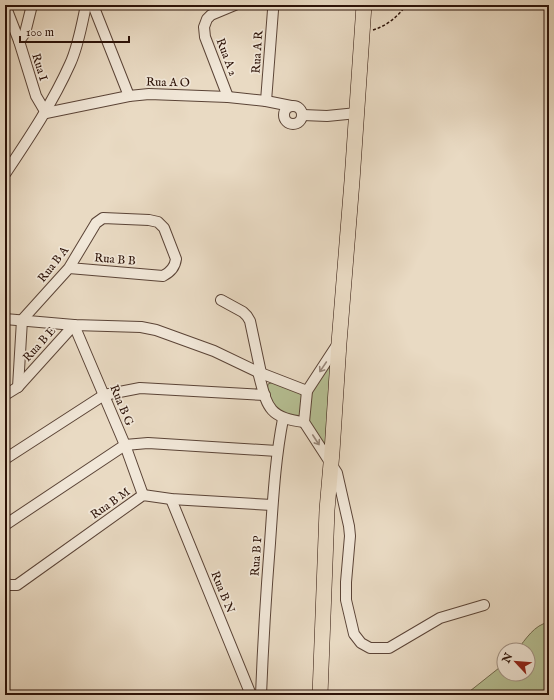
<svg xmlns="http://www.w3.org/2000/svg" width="554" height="700" viewBox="0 0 554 700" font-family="'IM FELL English',serif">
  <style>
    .green { fill: #b6c094; stroke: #71694e }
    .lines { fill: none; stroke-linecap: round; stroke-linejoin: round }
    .minor-casing { stroke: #5b4437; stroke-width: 12 }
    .highway-casing { stroke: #2c1208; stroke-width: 16 }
    .path { stroke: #2c1208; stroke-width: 1.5; stroke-dasharray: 3 2; stroke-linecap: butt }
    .minor { stroke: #f1e7d8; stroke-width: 10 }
    .highway { stroke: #e9dac3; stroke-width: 15 }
    .oneway { stroke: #98877a }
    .labels { text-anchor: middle; stroke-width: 3.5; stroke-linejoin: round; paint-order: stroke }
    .street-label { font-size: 12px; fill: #2c1208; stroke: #f1e7d8 }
  </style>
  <rect width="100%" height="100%" fill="#e9dac3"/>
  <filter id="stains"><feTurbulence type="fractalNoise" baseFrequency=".005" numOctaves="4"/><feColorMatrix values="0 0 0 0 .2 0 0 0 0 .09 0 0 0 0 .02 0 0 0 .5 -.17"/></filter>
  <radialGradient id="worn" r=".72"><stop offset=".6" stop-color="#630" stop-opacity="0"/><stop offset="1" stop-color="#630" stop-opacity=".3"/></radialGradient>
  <!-- green -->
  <g class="green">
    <polygon points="333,357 325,446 308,420 311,392"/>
    <path d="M274,382l29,12 -3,23c-17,-2 -24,-4 -30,-20 -2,-5 -3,-8 -2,-13z"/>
    <path d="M549,622v73h-84l39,-31v10h24v-24h-11c9,-11 17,-25 32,-28z"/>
  </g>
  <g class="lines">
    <!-- minor casing -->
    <g class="minor-casing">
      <g id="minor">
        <polyline points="5,5 19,41 36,96 46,113 129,96 149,94 228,97 266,101 291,106"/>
        <polyline points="93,5 129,96"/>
        <polyline points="19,41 25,33 32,5"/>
        <polyline points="228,97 205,37 204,27 207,19 211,15 235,5"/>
        <polyline points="266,101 273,10 272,5"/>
        <circle cx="293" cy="115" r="9"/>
        <polyline points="303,115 327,116 357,113"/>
        <path d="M5,174c24,-36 47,-70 65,-110 8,-17 12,-40 16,-59"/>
        <polyline points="221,300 243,312 247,316 250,321 261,373"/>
        <polyline points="5,319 74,325 141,327 156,330 214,351 258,372 307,391"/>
        <polyline points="74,325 125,445 143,495"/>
        <polyline points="337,345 307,391 304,422 337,473 349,526 350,536 346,582 346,600 354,634 361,643 370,648 389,648 440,618 484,605"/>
        <path d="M258,372c9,32 8,46 46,50"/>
        <path d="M18,387l4,-67 47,-52 27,-45 7,-5 46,2 9,2 6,6 12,31c-1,8 -5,13 -13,17l-94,-8"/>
        <polyline points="5,395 18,387 74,325"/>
        <polyline points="5,459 104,395 140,388 265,395"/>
        <polyline points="171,499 251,695"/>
        <polyline points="5,525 125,445 148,443 277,451"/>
        <polyline points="5,583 10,585 17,585 143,495 171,499 272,505"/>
        <path d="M261,695c2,-51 5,-101 9,-152 3,-42 5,-83 13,-124"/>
      </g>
    </g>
    <!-- highway casing -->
    <g class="highway-casing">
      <polyline id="highway" points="320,695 327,510 332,452 339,343 352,181 364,5"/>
    </g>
    <!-- path -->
    <path class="path" d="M373,30c13,-4 25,-13 33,-25"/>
    <!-- minor -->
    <use href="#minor" class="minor"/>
    <!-- highway -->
    <use href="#highway" class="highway"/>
  </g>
  <!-- one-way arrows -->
  <defs><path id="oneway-shaft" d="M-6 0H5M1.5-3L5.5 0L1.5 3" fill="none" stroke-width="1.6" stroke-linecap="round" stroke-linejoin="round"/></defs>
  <g class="oneway">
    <use href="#oneway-shaft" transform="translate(323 367) rotate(124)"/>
    <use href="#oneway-shaft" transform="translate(316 440) rotate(57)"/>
  </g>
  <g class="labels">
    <!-- street labels -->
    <g class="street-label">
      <text transform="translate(257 52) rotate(-86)" y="4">Rua A R</text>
      <text transform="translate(227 57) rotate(69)" y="4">Rua A 2</text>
      <text transform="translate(40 67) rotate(73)" y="4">Rua I</text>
      <text transform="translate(168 82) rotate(1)" y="4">Rua A O</text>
      <text transform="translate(115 259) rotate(5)" y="4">Rua B B</text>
      <text transform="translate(53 264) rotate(-52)" y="4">Rua B A</text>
      <text transform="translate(39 344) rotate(-48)" y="4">Rua B E</text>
      <text transform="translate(122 405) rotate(67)" y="4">Rua B G</text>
      <text transform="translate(110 503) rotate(-35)" y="4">Rua B M</text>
      <text transform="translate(256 556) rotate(-86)" y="4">Rua B P</text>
      <text transform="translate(223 592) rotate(68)" y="4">Rua B N</text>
    </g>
  </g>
  <!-- margin -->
  <rect width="554" height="700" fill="none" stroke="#e9dac3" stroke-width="20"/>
  <rect x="6" y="6" width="542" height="688" fill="none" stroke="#2c1208" stroke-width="2"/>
  <rect x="10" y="10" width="534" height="680" fill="none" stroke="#2c1208"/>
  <!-- north arrow -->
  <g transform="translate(516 662) rotate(296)"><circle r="19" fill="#f1e7d8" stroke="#a29285"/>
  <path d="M0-3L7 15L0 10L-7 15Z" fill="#8f2418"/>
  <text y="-6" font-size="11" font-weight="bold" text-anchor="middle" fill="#2c1208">N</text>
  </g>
  <!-- scale -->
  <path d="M20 36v6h109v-6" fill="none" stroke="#2c1208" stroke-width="2"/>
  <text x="26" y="36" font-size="12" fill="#2c1208" stroke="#f1e7d8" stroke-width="3" paint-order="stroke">100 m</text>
  <rect width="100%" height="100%" filter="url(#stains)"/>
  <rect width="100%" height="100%" fill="url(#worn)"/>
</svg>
